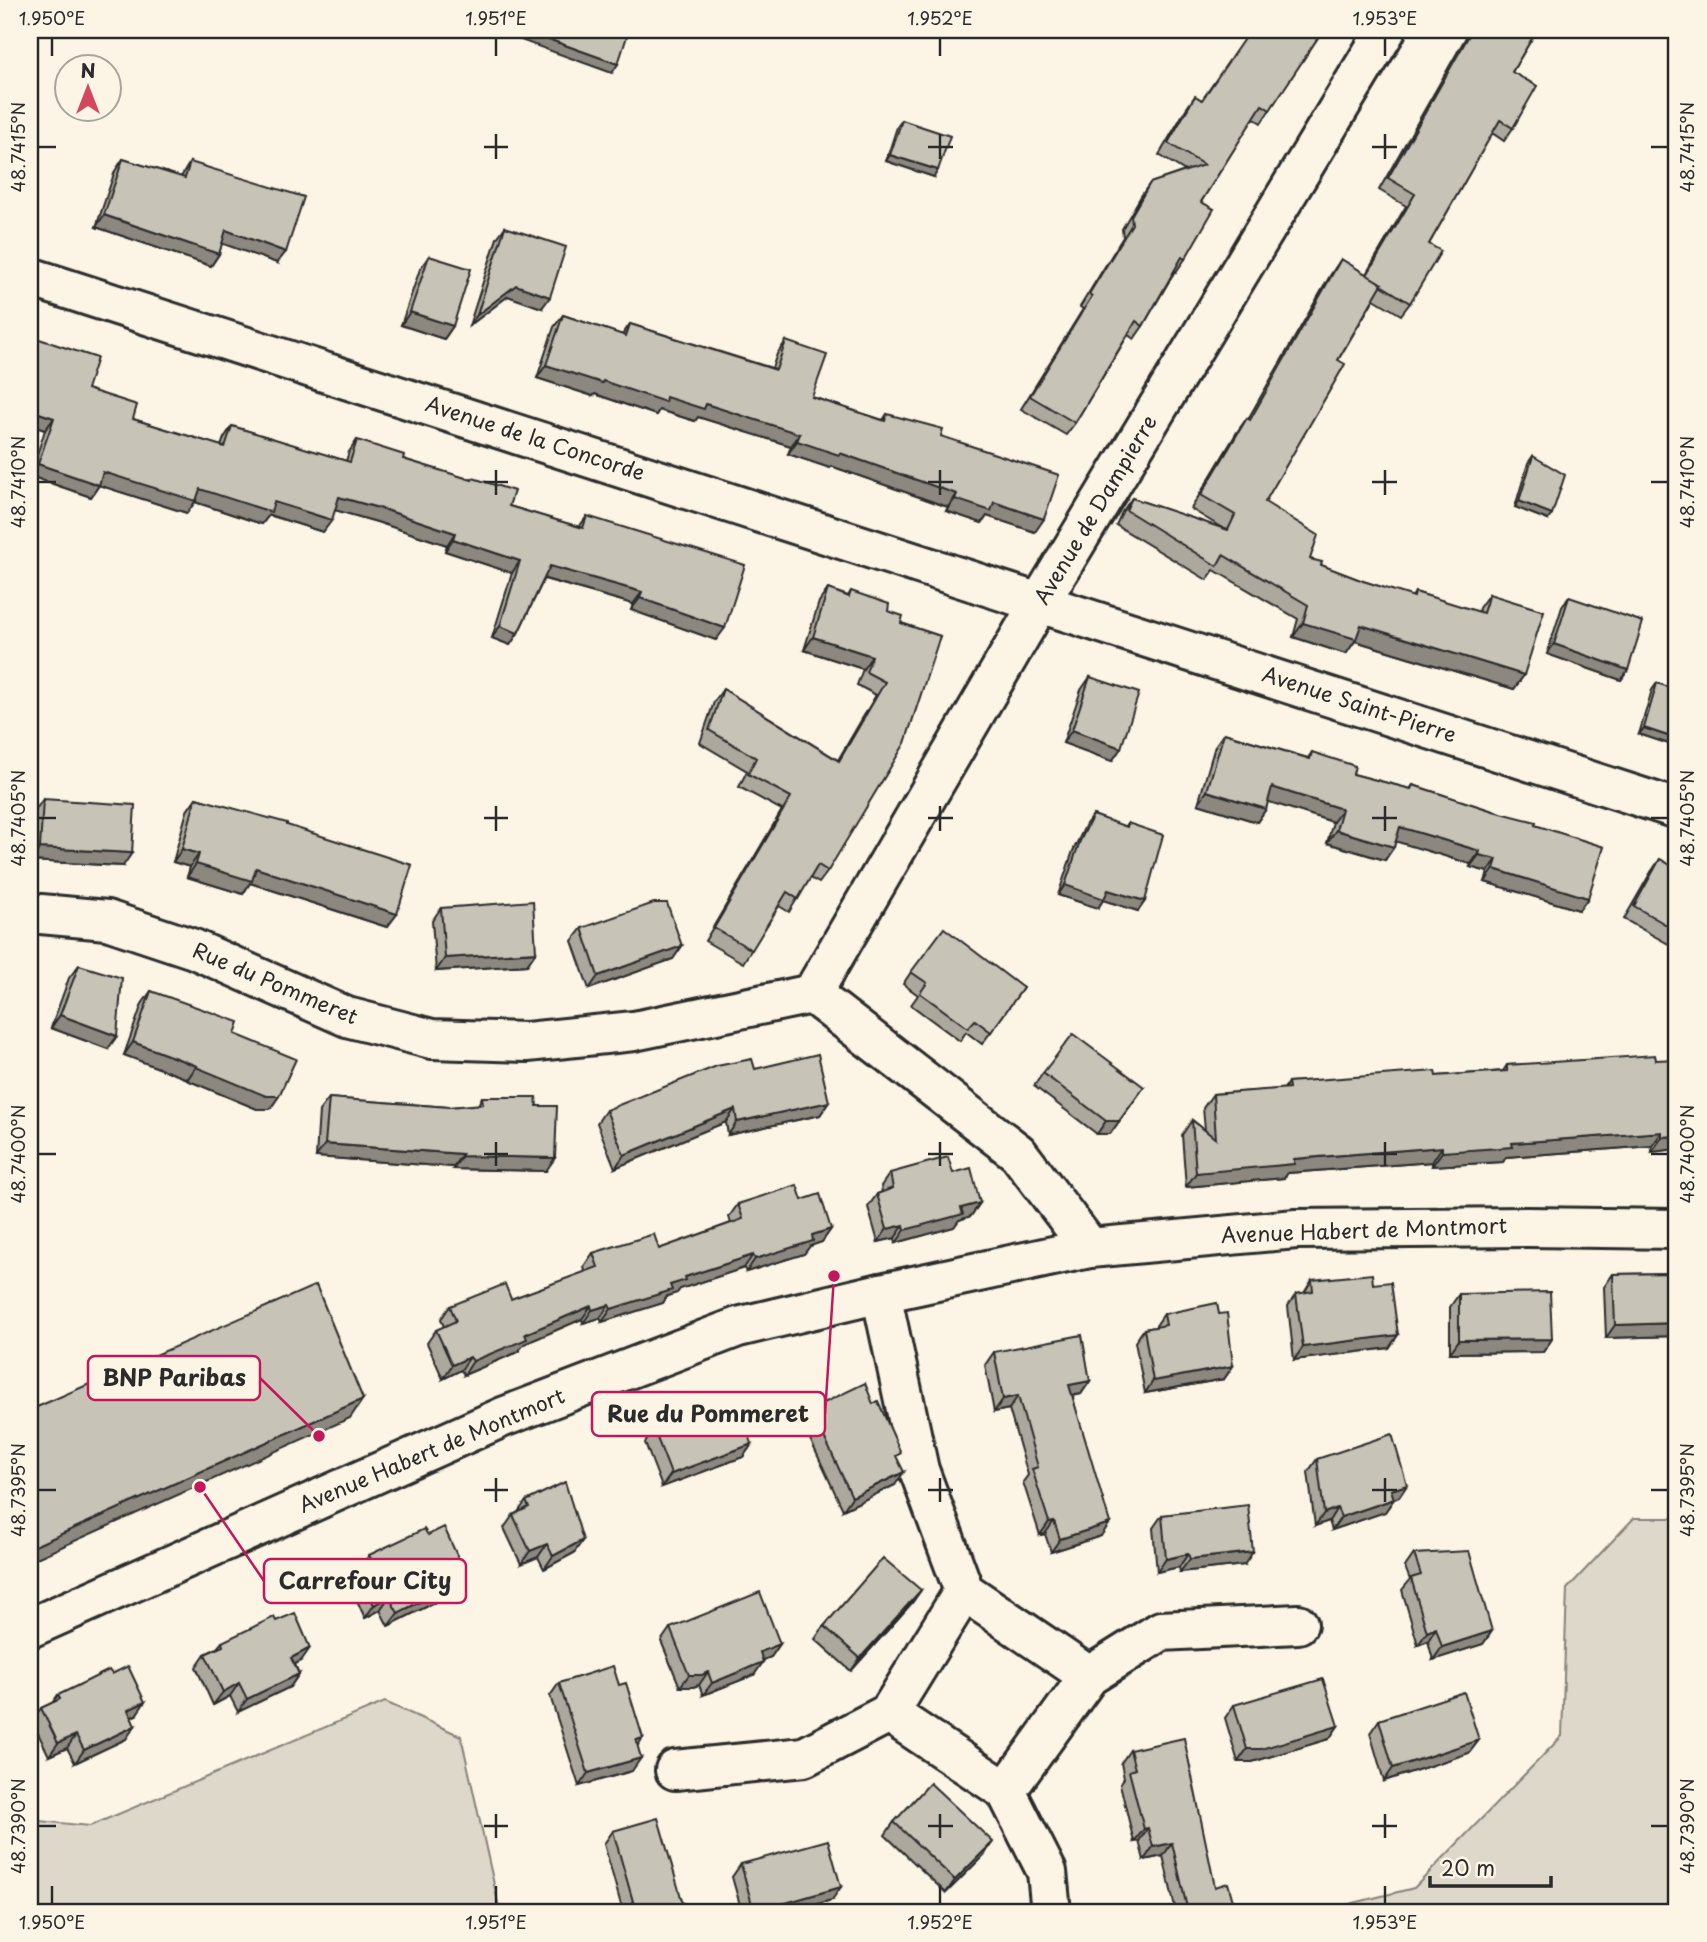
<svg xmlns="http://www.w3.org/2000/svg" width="1707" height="1942" viewBox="0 0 1707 1942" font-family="'Playpen Sans',sans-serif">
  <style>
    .green { fill: #ded8ca; stroke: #84827a; stroke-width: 2 }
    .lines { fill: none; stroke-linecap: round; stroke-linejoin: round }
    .minor-casing { stroke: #2b2b2b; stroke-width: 44 }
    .minor { stroke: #fcf5e5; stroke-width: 38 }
    .wall { fill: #aca89d; stroke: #2b2b2b; stroke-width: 2 }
    .shaded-wall { fill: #8c8880; stroke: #2b2b2b; stroke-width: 2 }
    .building { fill: #c8c3b7; stroke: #2b2b2b; stroke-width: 2 }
    .ticks { fill: none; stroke: #2b2b2b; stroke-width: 2.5 }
    .labels { text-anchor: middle; stroke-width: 5; stroke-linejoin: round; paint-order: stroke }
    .street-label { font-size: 21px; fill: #2b2b2b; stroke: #fcf5e5 }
    .leader { fill: none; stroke: #c2185b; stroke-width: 2.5 }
    .callout-dot { fill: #c2185b; stroke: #fcf5e5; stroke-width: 2.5 }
    .callout { fill: #fcf5e5; stroke: #c2185b; stroke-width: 2.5 }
    .callout-label { font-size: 23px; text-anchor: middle; font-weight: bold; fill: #2b2b2b }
    .neatline { fill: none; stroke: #2b2b2b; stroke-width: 2.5 }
    .ticks-label { font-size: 18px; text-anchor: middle; fill: #2b2b2b }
  </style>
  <rect width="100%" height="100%" fill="#fcf5e5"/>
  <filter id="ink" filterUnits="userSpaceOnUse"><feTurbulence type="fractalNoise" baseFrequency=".0143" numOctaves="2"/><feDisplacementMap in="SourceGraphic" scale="14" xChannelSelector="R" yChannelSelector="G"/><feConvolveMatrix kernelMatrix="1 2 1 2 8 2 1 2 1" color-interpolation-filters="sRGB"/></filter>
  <g filter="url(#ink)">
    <!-- green -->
    <g class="green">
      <polygon points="1634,1518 1677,1518 1677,1912 1317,1912 1414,1888 1562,1736 1567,1589"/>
      <polygon points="385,1702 461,1736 499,1907 508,1912 30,1912 30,1820 90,1826"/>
    </g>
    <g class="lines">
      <!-- minor casing -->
      <g class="minor-casing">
        <g id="minor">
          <polyline points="30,277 1677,809"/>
          <polyline points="30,913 107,920 194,949 347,1017 432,1039 527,1042 634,1031 812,994 1018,1153 1090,1248"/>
          <polyline points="812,994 1040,602 1386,30"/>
          <polyline points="881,1293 919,1470 964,1591 1089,1676"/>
          <polyline points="30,1628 503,1417 738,1327 881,1293 1090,1248 1296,1229 1528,1227 1677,1229"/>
          <polyline points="889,1713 1006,1791 1047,1872 1051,1912"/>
          <polyline points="675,1770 804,1757 889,1713 964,1591"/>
          <polyline points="1006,1791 1089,1676 1161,1631 1298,1624"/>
        </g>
      </g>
      <!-- minor -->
      <use href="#minor" class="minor"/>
    </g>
    <!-- wall -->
    <g class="wall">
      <polygon points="1323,30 1261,123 1253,118 1201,202 1185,259 1176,272 1175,271 1143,326 1134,339 1128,335 1075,423 1066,435 1021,409 1083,309 1080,307 1123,237 1122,229 1141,196 1150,183 1185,171 1159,155 1186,109 1195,96 1202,100"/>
      <polygon points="1470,30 1537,30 1512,72 1513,128 1504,141 1492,133 1429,244 1410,303 1401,315 1374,299 1338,360 1265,502 1310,559 1321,565 1363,581 1412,597 1415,592 1478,612 1479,608 1489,594 1524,675 1514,689 1355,641 1346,654 1293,637 1298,619 1214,570 1207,580 1116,525 1122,512 1132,498 1224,529 1191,509 1237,432 1247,418 1248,419 1331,274 1341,259 1366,274 1406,206 1379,190"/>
      <polygon points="902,120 934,177 886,161 897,127"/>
      <polygon points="123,159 181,177 190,162 277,263 222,243 219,254 211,266 96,227 115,171"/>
      <polygon points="505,227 542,308 508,296 469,326 497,238"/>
      <polygon points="429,256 453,326 444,339 401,325 420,269"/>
      <polygon points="563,315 622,335 630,324 772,368 777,354 786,341 812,397 883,420 887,414 941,436 1035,532 987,516 982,523 946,511 948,507 831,466 830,468 788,454 791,446 698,417 695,421 659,410 656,415 595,394 593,396 537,378 554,327"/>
      <polygon points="30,336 87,389 133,419 221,446 224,438 232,426 346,461 349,452 357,440 403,459 471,480 473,478 509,506 579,527 587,516 716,640 631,610 633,604 544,579 518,633 510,645 492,638 512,573 445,551 447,545 377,522 335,510 323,532 269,515 262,524 195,502 187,513 99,485 91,497 30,476 45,430 30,425"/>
      <polygon points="1533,456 1548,520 1515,507 1528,463"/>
      <polygon points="828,589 848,596 851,591 888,611 901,623 940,636 828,871 819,883 810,878 789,912 779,906 743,963 705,941 782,810 739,787 747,771 700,743 714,702 723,689 838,760 876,695 857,685 863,669 804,650 819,602"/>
      <polygon points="1569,597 1628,670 1621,680 1547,654 1562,607"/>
      <polygon points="1090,677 1121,748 1112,761 1063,743 1081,690"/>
      <polygon points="1657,683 1675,746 1639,734 1652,690"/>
      <polygon points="1224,733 1308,758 1312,752 1353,774 1410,789 1413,785 1535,825 1588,898 1579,910 1485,882 1488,872 1470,867 1471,864 1396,841 1385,860 1327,843 1333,822 1268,801 1266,809 1257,822 1198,804 1215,746"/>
      <polygon points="196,798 287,825 397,914 387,927 250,883 243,894 187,877 190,867 173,862 187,811"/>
      <polygon points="43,799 123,866 31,861 34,812"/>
      <polygon points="1093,815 1125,827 1128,823 1145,901 1138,911 1103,900 1098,908 1058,895 1073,851 1086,824"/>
      <polygon points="1660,859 1677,869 1677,938 1672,946 1624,919 1651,872"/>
      <polygon points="441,908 536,952 527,965 436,971 432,921"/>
      <polygon points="582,928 682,946 673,959 589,989 572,941"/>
      <polygon points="79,965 108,1049 51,1028 69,978"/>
      <polygon points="911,972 1023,988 982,1044 966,1032 960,1041 911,1005 918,995 903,984"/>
      <polygon points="151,991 235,1034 279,1096 270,1109 257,1109 187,1080 188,1079 124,1055 142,1004"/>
      <polygon points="1656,1060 1677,1149 1652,1152 1652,1146 1506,1157 1503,1162 1432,1166 1432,1162 1288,1173 1284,1178 1186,1187 1182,1135 1192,1120 1205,1130 1203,1108 1213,1094 1284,1089 1288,1082 1436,1076 1503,1071 1507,1065"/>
      <polygon points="755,1069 829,1102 820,1115 728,1135 726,1122 615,1168 597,1123 606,1110"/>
      <polygon points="1043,1073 1144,1087 1110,1134 1097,1134 1034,1086"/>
      <polygon points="482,1097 537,1106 546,1171 453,1169 453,1167 316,1157 319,1111 329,1098 449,1107 478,1105"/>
      <polygon points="890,1173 953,1173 980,1203 971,1216 959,1220 954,1227 896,1243 895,1238 878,1242 868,1207 877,1194 882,1192 881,1186"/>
      <polygon points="802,1200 831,1229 822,1242 810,1246 804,1254 746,1272 744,1268 680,1289 677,1293 667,1296 663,1303 602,1322 600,1318 583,1323 582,1319 524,1344 518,1352 464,1375 461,1370 443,1379 427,1343 436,1330 444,1327 441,1319 450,1306 511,1299 585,1272 584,1266 593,1253 659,1249 731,1223 729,1217 738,1204"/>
      <polygon points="1677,1273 1677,1336 1606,1338 1604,1287 1613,1274"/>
      <polygon points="1312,1280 1373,1284 1398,1335 1389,1348 1294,1360 1288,1306 1296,1294 1304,1293"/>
      <polygon points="1459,1294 1552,1339 1543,1352 1450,1353 1450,1307"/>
      <polygon points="1164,1314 1233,1366 1224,1379 1145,1393 1135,1342 1144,1329 1155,1327"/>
      <polygon points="994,1352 1090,1381 1081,1394 1073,1396 1101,1536 1051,1552 1045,1534 1040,1535 1023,1482 1028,1475 1009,1409 994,1412 985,1365"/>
      <polygon points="811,1409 895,1485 843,1510 802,1422"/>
      <polygon points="654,1430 752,1444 743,1457 662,1487 645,1443"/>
      <polygon points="1317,1459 1407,1485 1399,1497 1394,1499 1385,1512 1332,1530 1329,1521 1315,1526 1308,1472"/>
      <polygon points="526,1501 574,1553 544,1569 538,1557 521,1564 504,1528 513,1515 518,1512"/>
      <polygon points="1162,1515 1244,1565 1180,1572 1179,1567 1157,1572 1153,1528"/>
      <polygon points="1414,1554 1492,1631 1483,1644 1433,1660 1428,1641 1418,1645 1402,1590 1410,1580 1405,1567"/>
      <polygon points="369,1555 451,1575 447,1577 442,1599 388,1626 380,1610 365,1618 349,1583 358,1570 360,1569"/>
      <polygon points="921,1590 912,1603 851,1671 815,1639 824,1626"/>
      <polygon points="670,1628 780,1644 771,1657 762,1660 763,1662 754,1675 703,1695 699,1685 693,1687 680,1687 661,1641"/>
      <polygon points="222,1642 301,1661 295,1664 299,1674 290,1687 238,1712 230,1696 213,1705 196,1667 205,1654 217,1648"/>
      <polygon points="559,1683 637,1746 632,1771 579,1786 550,1696"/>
      <polygon points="58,1695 136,1715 132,1717 126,1739 75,1763 67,1748 49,1756 32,1721 41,1708 52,1703"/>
      <polygon points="1234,1705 1338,1726 1329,1739 1252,1762 1238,1762 1225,1718"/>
      <polygon points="1379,1720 1479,1740 1469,1753 1384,1781 1370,1733"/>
      <polygon points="1130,1750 1215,1887 1236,1912 1176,1912 1163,1856 1144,1860 1139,1841 1134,1842 1120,1784 1124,1778 1121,1763"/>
      <polygon points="894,1822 984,1855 946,1893 885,1835"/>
      <polygon points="613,1831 677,1912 623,1912 604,1844"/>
      <polygon points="741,1864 832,1900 788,1912 742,1912 732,1877"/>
    </g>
    <!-- shaded-wall -->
    <g class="shaded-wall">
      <polygon points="493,30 523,30 618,64 612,73"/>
      <polygon points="890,155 938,170 934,177 886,161"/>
      <polygon points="104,215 219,254 211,266 96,227"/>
      <polygon points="226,230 286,252 277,263 218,242"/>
      <polygon points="516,285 550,297 542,308 508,296 469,326 477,315"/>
      <polygon points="410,312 453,326 444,339 401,325"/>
      <polygon points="546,365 666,397 706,404 800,434 791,446 698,417 695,421 659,410 656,415 595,394 593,396 537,378"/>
      <polygon points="30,410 54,418 45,430 30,425"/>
      <polygon points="797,441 840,453 957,494 948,507 831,466 830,468 788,454"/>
      <polygon points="38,464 99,485 91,497 30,476"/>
      <polygon points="103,472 274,502 332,520 323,532 269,515 262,524 195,502 187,513 95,484"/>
      <polygon points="339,497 386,510 455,533 447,545 377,522 331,509"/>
      <polygon points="955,499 994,502 1044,519 1035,532 987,516 982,523 946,511"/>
      <polygon points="1519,501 1552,514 1548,520 1515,507"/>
      <polygon points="453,539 520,561 512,573 445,551"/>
      <polygon points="550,566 642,592 633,604 542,578"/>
      <polygon points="640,598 725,628 716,640 631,610"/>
      <polygon points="1303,623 1361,625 1524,675 1514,689 1355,641 1346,654 1293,637"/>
      <polygon points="500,626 518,633 510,645 492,638"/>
      <polygon points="813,637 872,656 863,669 804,650"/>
      <polygon points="1554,644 1628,670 1621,680 1547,654"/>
      <polygon points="1644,728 1677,739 1677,742 1675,746 1639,734"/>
      <polygon points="1072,730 1121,748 1112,761 1063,743"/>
      <polygon points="1272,787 1342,809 1333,822 1263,800"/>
      <polygon points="1207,791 1266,809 1257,822 1198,804"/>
      <polygon points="1400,827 1480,851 1471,864 1391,840"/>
      <polygon points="1336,830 1394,847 1385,860 1327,843"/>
      <polygon points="40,848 132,853 123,866 31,861"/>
      <polygon points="182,849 199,854 190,867 173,862"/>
      <polygon points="1479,855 1497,859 1488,872 1470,867"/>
      <polygon points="196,864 256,868 397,914 387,927 250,883 243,894 187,877"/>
      <polygon points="1494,869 1588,898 1579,910 1485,882"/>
      <polygon points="1065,885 1108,890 1145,901 1138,911 1103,900 1098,908 1058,895"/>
      <polygon points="682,946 673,959 589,989 598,976"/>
      <polygon points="536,952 527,965 436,971 445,958"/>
      <polygon points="60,1015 117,1036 108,1049 51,1028"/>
      <polygon points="133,1042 197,1066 188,1079 124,1055"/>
      <polygon points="196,1067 279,1096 270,1109 257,1109 187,1080"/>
      <polygon points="1144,1087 1110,1134 1097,1134 1106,1121"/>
      <polygon points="829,1102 820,1115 728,1135 737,1122"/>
      <polygon points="735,1109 726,1122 615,1168 624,1155"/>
      <polygon points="1662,1132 1652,1146 1506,1157 1503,1162 1432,1166 1442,1152 1512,1143"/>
      <polygon points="1677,1136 1677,1149 1652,1152 1662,1137"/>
      <polygon points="325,1144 462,1154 453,1167 316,1157"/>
      <polygon points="1442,1147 1432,1162 1288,1173 1284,1178 1186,1187 1196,1173 1294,1159"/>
      <polygon points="462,1156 555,1158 546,1171 453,1169"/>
      <polygon points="980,1203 971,1216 959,1220 954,1227 896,1243 905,1230 961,1208"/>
      <polygon points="904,1225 895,1238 878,1242 887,1229"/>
      <polygon points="831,1229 822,1242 810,1246 804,1254 746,1272 755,1259 812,1235"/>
      <polygon points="753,1255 744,1268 680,1289 677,1293 667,1296 663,1303 602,1322 611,1309 670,1285 685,1277"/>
      <polygon points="609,1305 600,1318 583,1323 592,1310"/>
      <polygon points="591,1306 582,1319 524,1344 518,1352 464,1375 473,1361 525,1334"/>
      <polygon points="1677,1323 1677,1336 1606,1338 1615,1325"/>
      <polygon points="1398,1335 1389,1348 1294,1360 1303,1347"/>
      <polygon points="1552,1339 1543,1352 1450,1353 1459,1340"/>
      <polygon points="470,1357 461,1370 443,1379 452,1365"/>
      <polygon points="1233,1366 1224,1379 1145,1393 1153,1381"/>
      <polygon points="1090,1381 1081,1394 1060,1398 1069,1385"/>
      <polygon points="1018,1396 1009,1409 994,1412 1003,1399"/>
      <polygon points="363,1399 350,1418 30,1561 30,1548"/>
      <polygon points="752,1444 743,1457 662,1487 671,1474"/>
      <polygon points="904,1472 895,1485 843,1510 852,1497"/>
      <polygon points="1407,1485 1399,1497 1383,1503 1391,1490"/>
      <polygon points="1394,1499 1385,1512 1332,1530 1341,1517"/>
      <polygon points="1337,1508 1329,1521 1315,1526 1324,1513"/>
      <polygon points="1054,1521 1045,1534 1040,1535 1049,1522"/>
      <polygon points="1110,1523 1101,1536 1051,1552 1060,1539"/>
      <polygon points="583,1540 574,1553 544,1569 553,1556"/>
      <polygon points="547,1544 538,1557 521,1564 530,1551"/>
      <polygon points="1253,1552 1244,1565 1180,1572 1190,1559"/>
      <polygon points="1188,1554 1179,1567 1157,1572 1166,1559"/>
      <polygon points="460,1562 451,1575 436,1584 445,1571"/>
      <polygon points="451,1586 442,1599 388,1626 398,1613"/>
      <polygon points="921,1590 912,1603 851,1671 860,1658"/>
      <polygon points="389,1597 380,1610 365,1618 374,1605"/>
      <polygon points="1436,1628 1428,1641 1418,1645 1427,1632"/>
      <polygon points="1492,1631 1483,1644 1433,1660 1442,1647"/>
      <polygon points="780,1644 771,1657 751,1665 760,1652"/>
      <polygon points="310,1648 301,1661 282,1671 291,1658"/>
      <polygon points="763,1662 754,1675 703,1695 712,1683"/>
      <polygon points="708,1672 699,1685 693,1687 680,1687 689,1675"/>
      <polygon points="299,1674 290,1687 238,1712 247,1699"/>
      <polygon points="239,1683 230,1696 213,1705 223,1692"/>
      <polygon points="145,1702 136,1715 119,1723 128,1710"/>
      <polygon points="135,1726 126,1739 75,1763 84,1750"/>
      <polygon points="1338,1726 1329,1739 1252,1762 1238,1762 1247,1749"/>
      <polygon points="76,1735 67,1748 49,1756 58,1743"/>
      <polygon points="643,1738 634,1751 636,1740"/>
      <polygon points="1479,1740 1469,1753 1384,1781 1393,1768"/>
      <polygon points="641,1758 632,1771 579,1786 588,1773"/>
      <polygon points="1148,1828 1139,1841 1134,1842 1144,1829"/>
      <polygon points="993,1842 984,1855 946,1893 955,1880"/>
      <polygon points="1172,1843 1163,1856 1144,1860 1153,1847"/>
      <polygon points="841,1887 832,1900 788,1912 753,1912"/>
      <polygon points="683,1904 677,1912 654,1912"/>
    </g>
    <!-- building -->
    <g class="building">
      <polygon points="523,30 629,30 618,64"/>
      <polygon points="1250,30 1323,30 1270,110 1262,105 1201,202 1214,209 1185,259 1182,257 1143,326 1136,321 1075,423 1030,396 1092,296 1089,294 1132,224 1131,216 1150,183 1204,165 1168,143 1195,96 1202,100"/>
      <polygon points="1472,30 1537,30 1512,72 1537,86 1513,128 1500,120 1429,244 1441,251 1410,303 1381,285 1382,284 1367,275 1415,194 1388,178"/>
      <polygon points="902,120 950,136 938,170 890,155"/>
      <polygon points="123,159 185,178 190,162 304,197 286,252 226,230 219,254 104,215"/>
      <polygon points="505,227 566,247 550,297 516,285 477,315"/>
      <polygon points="429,256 471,269 453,326 410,312"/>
      <polygon points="1341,259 1382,284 1338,360 1345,364 1265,502 1318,535 1310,559 1322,562 1321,565 1363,581 1414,597 1415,592 1483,613 1489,594 1544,611 1524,675 1361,625 1356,639 1303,623 1308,605 1223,555 1217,566 1126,510 1132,498 1228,530 1235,515 1201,495 1247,418 1250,420"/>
      <polygon points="563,315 626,336 630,324 776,370 786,341 827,355 812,397 885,421 887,414 943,429 941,436 1059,475 1044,519 994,502 991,511 955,499 957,494 840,453 839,455 797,441 800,434 706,404 704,409 666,397 665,402 603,381 602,383 546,365"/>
      <polygon points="30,336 97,358 87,389 137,405 133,419 225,447 232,426 350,462 357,440 404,455 403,459 472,480 473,478 514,491 509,506 583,528 587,516 745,565 725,628 640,598 642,592 550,566 518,633 500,626 520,561 453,539 455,533 386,510 339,497 332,520 274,502 271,512 200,489 196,501 103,472 99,485 38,464 54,418 30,410"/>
      <polygon points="1533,456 1565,475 1552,514 1519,501"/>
      <polygon points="828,589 849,597 851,591 889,604 888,611 903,616 901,623 940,636 905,743 828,871 818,865 798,899 787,892 752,950 714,928 791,797 748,774 756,758 709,730 723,689 839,761 885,682 866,672 872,656 813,637"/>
      <polygon points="1569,597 1643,622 1628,670 1554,644"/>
      <polygon points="1090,677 1139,693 1121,748 1072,730"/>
      <polygon points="1657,683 1677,690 1677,739 1644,728"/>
      <polygon points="1224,733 1310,759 1312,752 1355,766 1353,774 1411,789 1413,785 1493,811 1536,822 1535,825 1604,847 1588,898 1494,869 1497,859 1479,855 1480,851 1400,827 1394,847 1336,830 1342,809 1272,787 1266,809 1207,791"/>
      <polygon points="196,798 287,823 287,825 412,865 397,914 256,868 252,881 196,864 199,854 182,849"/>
      <polygon points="43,799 135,805 132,853 40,848"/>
      <polygon points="1093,815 1127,827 1128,823 1163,835 1145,901 1108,890 1104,899 1065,885 1080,841"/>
      <polygon points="1660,859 1677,869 1677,931 1634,906"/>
      <polygon points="533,901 536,952 445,958 441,908"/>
      <polygon points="654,903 667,903 682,946 598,976 582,928"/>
      <polygon points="944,928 1023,988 991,1032 975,1020 968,1028 920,993 927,983 911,972"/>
      <polygon points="79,965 122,978 117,1036 60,1015"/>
      <polygon points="151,991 239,1022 235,1034 296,1059 279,1096 266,1096 196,1067 197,1066 133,1042"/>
      <polygon points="1073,1034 1144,1087 1119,1121 1106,1121 1043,1073"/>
      <polygon points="818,1054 829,1102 737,1122 735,1109 624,1155 606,1110 717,1066 752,1059 755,1069"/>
      <polygon points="1655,1055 1656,1060 1677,1059 1677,1136 1662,1137 1662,1132 1512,1143 1513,1147 1442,1152 1442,1147 1294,1159 1294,1164 1196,1173 1192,1120 1216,1139 1213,1094 1289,1088 1288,1082 1435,1071 1436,1076 1507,1071 1507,1065"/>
      <polygon points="482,1097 536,1097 537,1106 557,1106 555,1158 462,1156 462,1154 325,1144 329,1098 449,1107 483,1104"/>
      <polygon points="948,1157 953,1173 971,1168 980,1203 961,1208 963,1214 905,1230 904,1225 887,1229 877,1194 893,1188 890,1173"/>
      <polygon points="797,1185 802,1200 820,1194 831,1229 812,1235 813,1241 755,1259 753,1255 685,1277 686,1280 670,1285 672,1290 611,1309 609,1305 592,1310 591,1306 525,1334 527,1339 473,1361 470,1357 452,1365 436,1330 456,1321 450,1306 505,1284 511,1299 598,1267 593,1253 654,1234 659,1249 743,1219 738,1204"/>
      <polygon points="1677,1273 1677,1323 1615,1325 1613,1274"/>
      <polygon points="1372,1274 1373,1284 1391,1282 1398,1335 1303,1347 1296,1294 1313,1291 1312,1280"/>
      <polygon points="316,1285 363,1399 30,1548 30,1410"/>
      <polygon points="1550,1292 1552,1339 1459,1340 1459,1294"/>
      <polygon points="1217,1303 1219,1314 1227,1313 1233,1366 1153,1381 1144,1329 1166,1325 1164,1314"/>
      <polygon points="1082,1335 1090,1381 1069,1385 1110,1523 1060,1539 1054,1521 1049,1522 1032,1469 1038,1467 1018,1396 1003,1399 994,1352"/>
      <polygon points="865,1383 873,1404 878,1401 901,1453 896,1456 904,1472 852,1497 811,1409"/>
      <polygon points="737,1399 752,1444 671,1474 654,1430"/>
      <polygon points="1392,1434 1407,1485 1391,1490 1394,1499 1341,1517 1337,1508 1324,1513 1317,1459"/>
      <polygon points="565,1482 583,1540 553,1556 547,1544 530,1551 513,1515 529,1507 526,1501"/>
      <polygon points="1248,1505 1253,1552 1190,1559 1188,1554 1166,1559 1162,1515"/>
      <polygon points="444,1527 460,1562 445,1571 451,1586 398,1613 389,1597 374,1605 358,1570 373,1563 369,1555 424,1529 428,1535"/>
      <polygon points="1469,1551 1492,1631 1442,1647 1436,1628 1427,1632 1411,1578 1421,1575 1414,1554"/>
      <polygon points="883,1558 921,1590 860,1658 824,1626"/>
      <polygon points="760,1592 780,1644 760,1652 763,1662 712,1683 708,1672 702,1675 689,1675 670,1628"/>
      <polygon points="295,1613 310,1648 291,1658 299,1674 247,1699 239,1683 223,1692 205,1654 223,1646 222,1642 274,1617 276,1621"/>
      <polygon points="128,1666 145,1702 128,1710 135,1726 84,1750 76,1735 58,1743 41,1708 60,1699 58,1695 85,1682 109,1670 112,1674"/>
      <polygon points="613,1666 619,1685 626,1683 643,1738 636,1740 641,1758 588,1773 559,1683"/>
      <polygon points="1323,1679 1338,1726 1261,1749 1247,1749 1234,1705"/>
      <polygon points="1464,1692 1479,1740 1393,1768 1379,1720"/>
      <polygon points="1184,1738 1215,1887 1228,1883 1236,1912 1188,1912 1172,1843 1153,1847 1148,1828 1144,1829 1129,1771 1135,1769 1130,1750"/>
      <polygon points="930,1783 993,1842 955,1880 894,1822"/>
      <polygon points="658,1818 683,1904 654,1912 636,1912 613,1831"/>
      <polygon points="828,1840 841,1887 754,1912 741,1864"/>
    </g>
  </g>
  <!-- ticks -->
  <path class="ticks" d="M52,38v18M496,38v18M940,38v18M1385,38v18M496,134v25M940,134v25M1385,134v25M38,147h18M484,147h24M928,147h25M1372,147h25M1651,147h17M496,470v25M940,470v25M1385,470v25M38,482h18M484,482h24M928,482h25M1372,482h25M1651,482h17M496,806v25M940,806v25M1385,806v25M38,818h18M484,818h24M928,818h25M1372,818h25M1651,818h17M496,1142v24M940,1142v24M1385,1142v24M38,1154h18M484,1154h24M928,1154h25M1372,1154h25M1651,1154h17M496,1478v24M940,1478v24M1385,1478v24M38,1490h18M484,1490h24M928,1490h25M1372,1490h25M1651,1490h17M496,1814v24M940,1814v24M1385,1814v24M38,1826h18M484,1826h24M928,1826h25M1372,1826h25M1651,1826h17M52,1886v18M496,1886v18M940,1886v18M1385,1886v18"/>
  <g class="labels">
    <!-- street labels -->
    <g class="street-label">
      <text transform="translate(535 439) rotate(18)" y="7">Avenue de la Concorde</text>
      <text transform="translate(1096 510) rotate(-59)" y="7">Avenue de Dampierre</text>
      <text transform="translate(1359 705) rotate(18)" y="7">Avenue Saint-Pierre</text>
      <text transform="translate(275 984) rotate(23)" y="7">Rue du Pommeret</text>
      <text transform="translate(1364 1231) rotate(-2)" y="7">Avenue Habert de Montmort</text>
      <text transform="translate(432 1451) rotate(-23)" y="7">Avenue Habert de Montmort</text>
    </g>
  </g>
  <!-- callouts -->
  <path class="leader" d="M319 1436L260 1378M834 1276L825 1414M200 1487L264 1581"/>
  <g class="callout-dot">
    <circle cx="319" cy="1436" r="7"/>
    <circle cx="834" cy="1276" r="7"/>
    <circle cx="200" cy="1487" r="7"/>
  </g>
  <g class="callout">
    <rect x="88" y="1356" width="172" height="44" rx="7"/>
    <rect x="592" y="1392" width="233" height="44" rx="7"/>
    <rect x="264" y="1559" width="202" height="44" rx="7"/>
  </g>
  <g class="callout-label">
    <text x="174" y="1386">BNP Paribas</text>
    <text x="708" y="1422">Rue du Pommeret</text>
    <text x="365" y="1589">Carrefour City</text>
  </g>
  <!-- margin -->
  <rect width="1707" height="1942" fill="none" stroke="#fcf5e5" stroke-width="77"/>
  <!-- north arrow -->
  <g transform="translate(88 88)"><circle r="33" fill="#fcf5e5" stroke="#a8a49b" stroke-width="2"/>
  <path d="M0-5L12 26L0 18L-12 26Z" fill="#d1495b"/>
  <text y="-10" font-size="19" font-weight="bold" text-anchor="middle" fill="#2b2b2b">N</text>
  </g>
  <!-- scale -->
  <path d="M1430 1876v10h121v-10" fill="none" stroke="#2b2b2b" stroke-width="3.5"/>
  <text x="1441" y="1876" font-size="21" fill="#2b2b2b" stroke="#fcf5e5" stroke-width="5" paint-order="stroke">20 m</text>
  <rect x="38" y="38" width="1630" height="1866" class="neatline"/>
  <g class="ticks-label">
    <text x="52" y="25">1.950°E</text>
    <text x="496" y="25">1.951°E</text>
    <text x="940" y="25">1.952°E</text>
    <text x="1385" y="25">1.953°E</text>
    <text transform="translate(19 147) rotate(-90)" y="6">48.7415°N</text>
    <text transform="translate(1688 147) rotate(-90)" y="6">48.7415°N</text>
    <text transform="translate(19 482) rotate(-90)" y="6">48.7410°N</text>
    <text transform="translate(1688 482) rotate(-90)" y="6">48.7410°N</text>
    <text transform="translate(19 818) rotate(-90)" y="6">48.7405°N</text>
    <text transform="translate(1688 818) rotate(-90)" y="6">48.7405°N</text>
    <text transform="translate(19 1154) rotate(-90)" y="6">48.7400°N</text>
    <text transform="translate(1688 1154) rotate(-90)" y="6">48.7400°N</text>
    <text transform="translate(19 1490) rotate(-90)" y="6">48.7395°N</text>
    <text transform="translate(1688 1490) rotate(-90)" y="6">48.7395°N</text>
    <text transform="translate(19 1826) rotate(-90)" y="6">48.7390°N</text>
    <text transform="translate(1688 1826) rotate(-90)" y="6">48.7390°N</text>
    <text x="52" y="1929">1.950°E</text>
    <text x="496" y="1929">1.951°E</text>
    <text x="940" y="1929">1.952°E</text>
    <text x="1385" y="1929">1.953°E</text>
  </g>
</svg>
